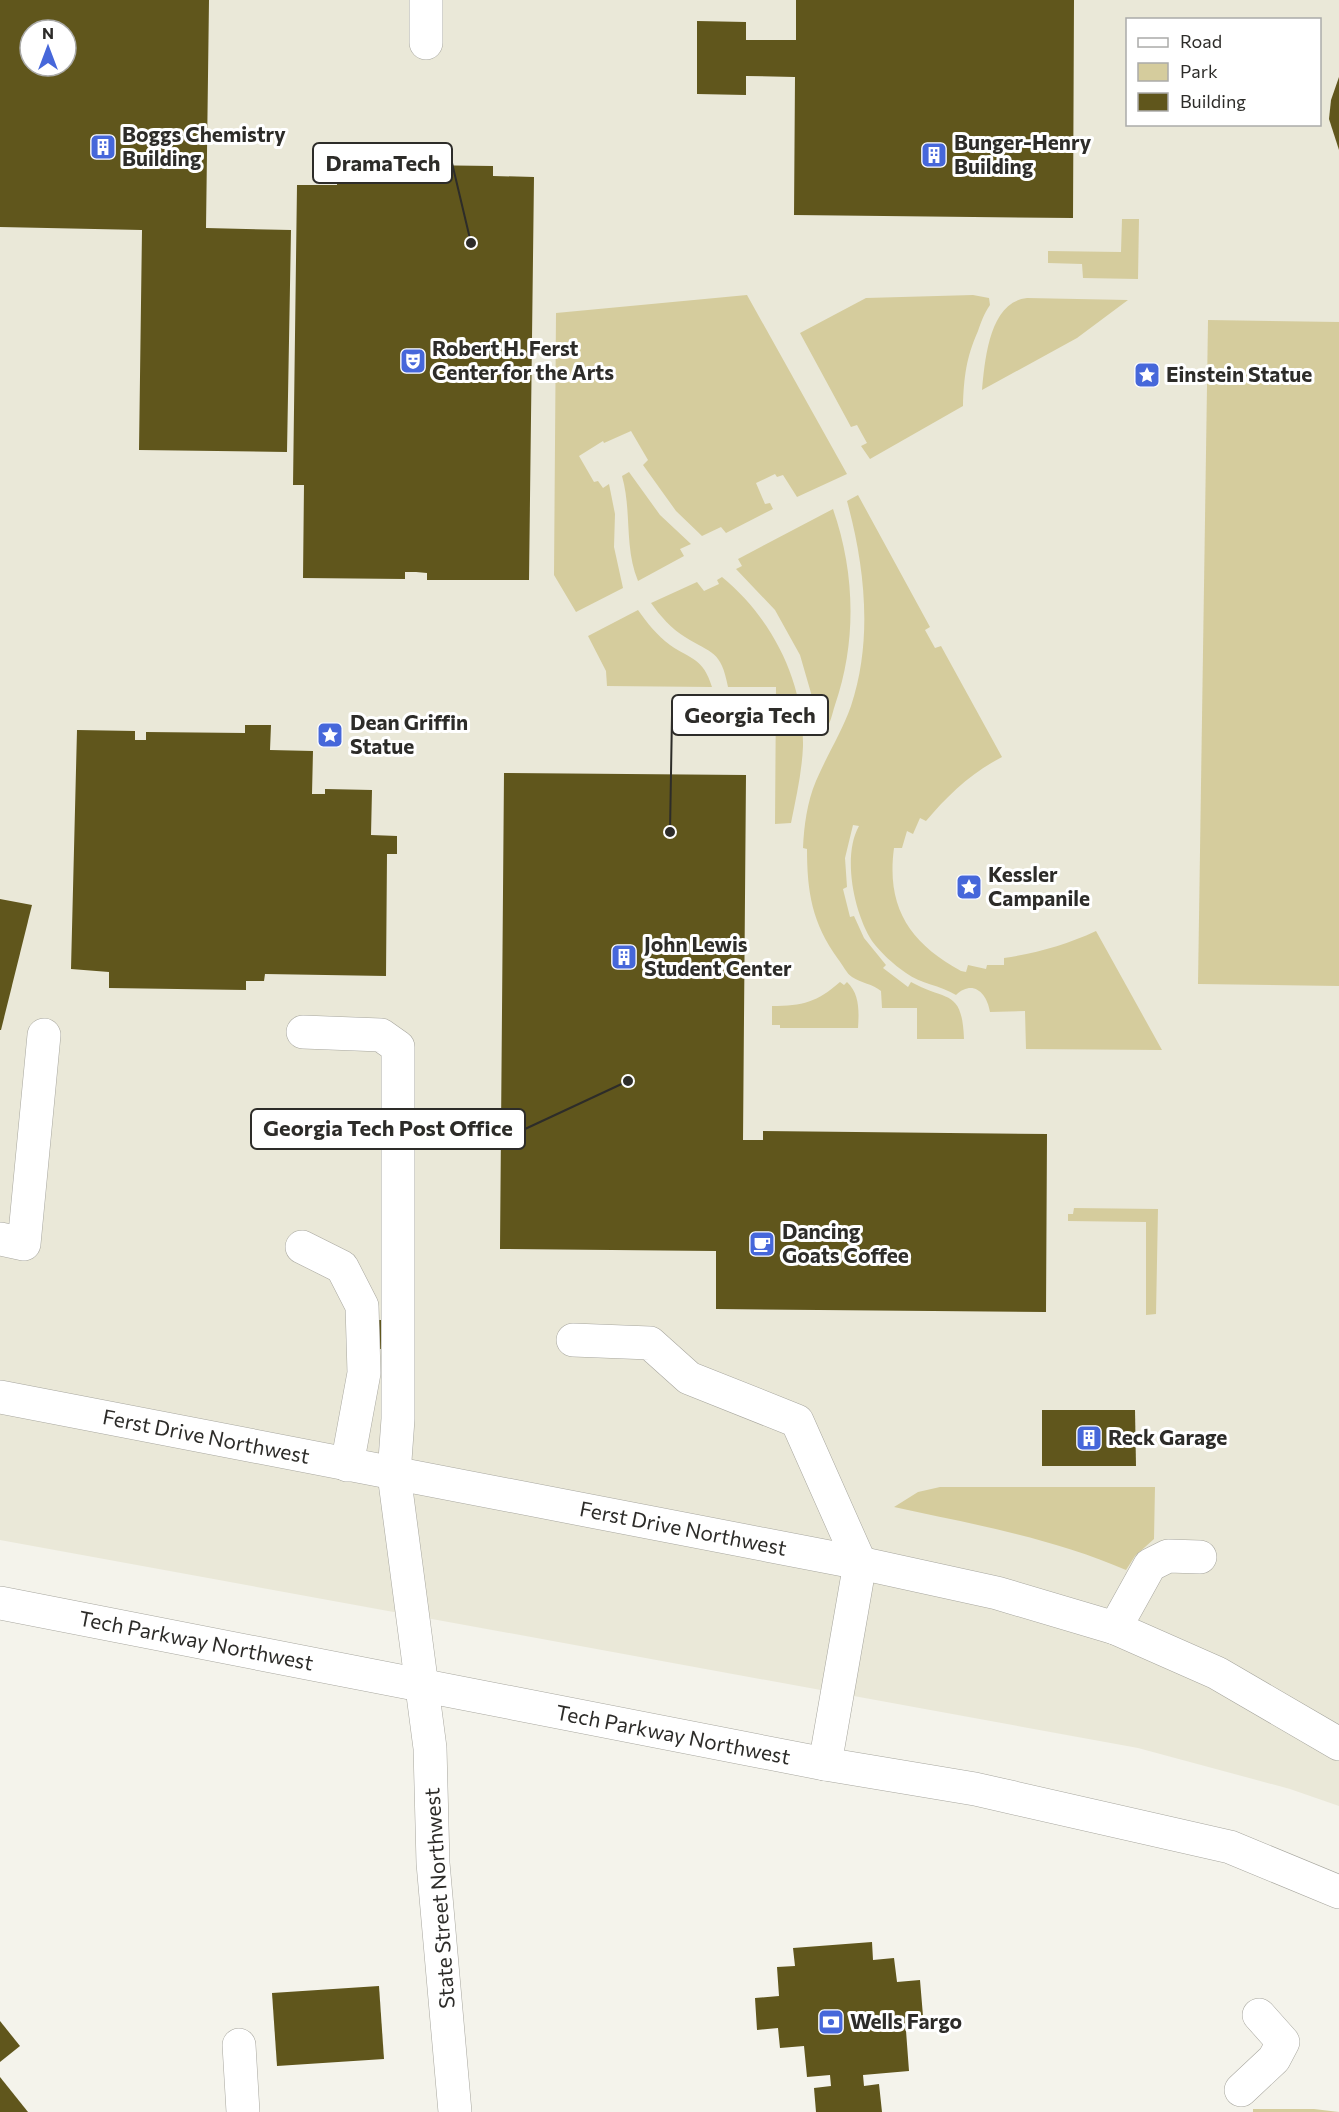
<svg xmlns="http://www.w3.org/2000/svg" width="1339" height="2112" viewBox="0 0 1339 2112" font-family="Commissioner,sans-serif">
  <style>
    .built { fill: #eae8d8; fill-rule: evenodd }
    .green { fill: #d5cc9d }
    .building { fill: #60561c; fill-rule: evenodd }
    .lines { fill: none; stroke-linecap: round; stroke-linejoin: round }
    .minor-casing { stroke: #a7a69e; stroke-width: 34 }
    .minor { stroke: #fff; stroke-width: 33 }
    .labels { text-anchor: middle; stroke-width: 6; stroke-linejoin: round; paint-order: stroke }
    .poi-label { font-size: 21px; font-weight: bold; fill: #2d2c29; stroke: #fff; text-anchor: start }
    .street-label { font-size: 21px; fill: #2d2c29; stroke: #fff }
    .leader { fill: none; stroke: #2d2c29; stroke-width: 2 }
    .callout-dot { fill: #2d2c29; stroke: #fff; stroke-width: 2 }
    .callout { fill: #fff; stroke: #2d2c29; stroke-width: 2 }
    .callout-label { font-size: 22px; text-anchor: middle; font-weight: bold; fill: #2d2c29 }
  </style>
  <rect width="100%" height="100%" fill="#f4f3eb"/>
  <!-- built -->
  <path class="built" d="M0,0h1339v1806l-49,-17 -152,-41 -1138,-208zM1128,20h192v104h-192zM30,30h36v36h-36z"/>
  <!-- green -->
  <g class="green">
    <polygon points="1122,219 1139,219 1138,279 1083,278 1082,264 1048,263 1048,251 1121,252"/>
    <polygon points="747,295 847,474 797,497 783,475 777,477 775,474 756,483 765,504 770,503 773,509 726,533 721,527 702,536 676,511 643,465 648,460 631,431 604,443 603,441 579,456 594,482 598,481 603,488 609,484 615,514 614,547 623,588 576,612 554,575 556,313"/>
    <path d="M973,295l16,3 1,7c-6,9 -9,17 -12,26 -12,27 -14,46 -15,75l-93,53 -9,-13 6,-3 -10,-18 -6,2 -51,-94 66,-35z"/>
    <path d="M1027,298l101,2 -51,38 -95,52c3,-30 7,-88 45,-92z"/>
    <polygon points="1208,320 1339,322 1339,986 1198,984"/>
    <path d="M629,472l31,43 31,29 -11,5 4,7 -46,25c-14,-34 -6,-70 -16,-105z"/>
    <path d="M858,495l72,132 -5,3 10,18 6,-2 61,111c-31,16 -54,38 -76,64l-6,-3 -7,16 -6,-3 -5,17h-8c-8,60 16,95 67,123l5,1 2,-7 18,4 1,-4h17v-7c33,-5 62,-13 92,-27l66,119 -136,-1 -1,-38 -35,1c-3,-19 -17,-33 -34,-17 -16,-10 -35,-11 -50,-22 -13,-9 -25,-20 -34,-32 -18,-28 -30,-85 -13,-115l-6,-1 -8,33 2,29 -4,2 7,28 4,-1 10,22 22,27 -3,3 25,19 3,-5c36,20 51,6 53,57h-47v-31h-35l-1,-17c-8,-7 -20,-8 -29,-14 -5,-3 -10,-13 -14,-18 -26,-36 -31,-67 -31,-110l-4,-1c1,-22 4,-46 13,-67 11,-26 26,-49 35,-75 22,-66 14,-139 -4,-205z"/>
    <path d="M833,509c22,63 24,132 2,196 -3,9 -4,18 -10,25l-5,1 -3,-4 -4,-27 -13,-45 -25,-45 -39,-41 6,-3 -4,-7z"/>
    <path d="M722,577c50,41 82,104 81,169 -1,26 -7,52 -12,77l-16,1 1,-137h-48c-7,-37 -16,-33 -43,-50 -13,-8 -25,-21 -34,-34l46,-21 7,9 15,-7 -2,-4z"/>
    <path d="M638,610c9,13 19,25 32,35 22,15 33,13 42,42l-105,-1 -1,-15 -18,-35z"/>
    <path d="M840,982l4,3 3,-3c13,12 12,30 11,46h-78v-3h-8v-19c31,0 45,-4 68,-24z"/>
    <polygon points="1074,1208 1158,1209 1156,1314 1146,1315 1146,1222 1068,1221 1068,1214 1073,1214"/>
    <path d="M940,1487h215l-1,52 -19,17 -9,14c-74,-32 -154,-46 -232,-63l24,-15z"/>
    <polygon points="1253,2109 1314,2109 1339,2112 1253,2112"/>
  </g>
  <!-- building -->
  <g class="building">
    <path d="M0,0h209l-3,228 85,2 -4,222 -148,-2 3,-220 -142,-3zM30,30h36v36h-36z"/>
    <polygon points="796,0 1074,0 1073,218 794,215 795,77 746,76 746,95 697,94 697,21 746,22 746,40 796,40"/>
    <polygon points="1339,77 1339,150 1329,119 1331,100"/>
    <polygon points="338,164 493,166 493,176 534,177 529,580 427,580 427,573 416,572 405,572 405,579 303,578 304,485 293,485 297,185 337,185"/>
    <polygon points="245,725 271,725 270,750 313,751 312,794 325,794 325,789 372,790 371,835 397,836 397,854 387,854 386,976 265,974 264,981 246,981 246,990 109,988 109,972 71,969 77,730 135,731 135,740 146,740 146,732 245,733"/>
    <polygon points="504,773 746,775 743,1140 763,1140 763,1131 1047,1134 1046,1312 716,1309 716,1251 500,1249"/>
    <polygon points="0,899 32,905 1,1030 0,1030"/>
    <polygon points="377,1320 388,1320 389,1349 377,1349"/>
    <polygon points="1042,1410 1135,1410 1136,1466 1042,1466"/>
    <polygon points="872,1942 873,1960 894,1958 897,1982 920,1980 923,2016 905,2017 909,2071 863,2075 864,2086 879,2084 882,2112 816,2112 814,2088 831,2086 830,2075 807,2077 804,2046 780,2048 778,2028 757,2030 755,1998 779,1996 777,1967 795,1966 793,1948"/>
    <polygon points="379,1986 384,2059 277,2066 272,1993"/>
    <polygon points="0,2021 20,2046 0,2062"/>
    <polygon points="0,2077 28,2112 0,2112"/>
  </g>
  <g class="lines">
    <!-- minor casing -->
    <g class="minor-casing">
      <g id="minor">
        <polyline points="426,0 426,43"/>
        <polyline points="303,1032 381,1035 398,1047 398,1419 394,1474 430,1748 433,1863 455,2112"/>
        <polyline points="0,1239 24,1244 44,1035"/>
        <polyline points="302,1247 342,1267 362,1306 364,1373 347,1465"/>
        <polyline points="573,1340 650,1343 689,1378 797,1421 860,1563 825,1764"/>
        <polyline points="0,1397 860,1563 997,1593 1115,1628 1217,1673 1339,1744"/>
        <polyline points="0,1603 825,1764 975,1789 1230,1847 1339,1892"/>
        <polyline points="1115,1628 1150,1565 1168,1556 1200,1557"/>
        <polyline points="239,2045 243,2112"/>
        <polyline points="1241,2090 1274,2059 1283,2042 1259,2015"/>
      </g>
    </g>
    <!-- minor -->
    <use href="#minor" class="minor"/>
  </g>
  <!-- icons -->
  <defs>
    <g id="building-square" transform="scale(1.35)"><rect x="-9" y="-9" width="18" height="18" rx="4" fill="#4667da" stroke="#fff"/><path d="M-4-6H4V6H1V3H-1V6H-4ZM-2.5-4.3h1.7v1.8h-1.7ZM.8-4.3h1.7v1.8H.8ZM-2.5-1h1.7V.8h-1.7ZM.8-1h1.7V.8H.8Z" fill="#fff"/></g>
    <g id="theatre-square" transform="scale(1.35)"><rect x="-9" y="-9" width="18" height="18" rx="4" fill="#4667da" stroke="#fff"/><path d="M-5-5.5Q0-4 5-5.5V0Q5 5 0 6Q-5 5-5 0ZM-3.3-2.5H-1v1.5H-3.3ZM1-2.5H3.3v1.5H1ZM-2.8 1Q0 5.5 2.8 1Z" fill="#fff"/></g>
    <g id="sight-square" transform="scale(1.35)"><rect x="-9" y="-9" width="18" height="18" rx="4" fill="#4667da" stroke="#fff"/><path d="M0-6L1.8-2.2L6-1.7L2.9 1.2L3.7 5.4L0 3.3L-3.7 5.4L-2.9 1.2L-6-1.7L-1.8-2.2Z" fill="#fff"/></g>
    <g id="cafe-square" transform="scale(1.35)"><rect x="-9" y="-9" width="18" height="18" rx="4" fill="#4667da" stroke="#fff"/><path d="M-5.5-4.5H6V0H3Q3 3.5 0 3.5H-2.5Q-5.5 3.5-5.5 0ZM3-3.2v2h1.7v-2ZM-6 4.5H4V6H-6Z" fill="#fff"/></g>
    <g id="bank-square" transform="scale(1.35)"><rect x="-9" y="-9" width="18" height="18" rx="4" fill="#4667da" stroke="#fff"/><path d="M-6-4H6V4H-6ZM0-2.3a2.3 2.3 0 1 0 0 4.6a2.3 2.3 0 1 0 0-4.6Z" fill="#fff"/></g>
  </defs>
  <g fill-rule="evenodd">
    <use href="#building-square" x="103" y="147"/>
    <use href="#building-square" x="934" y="155"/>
    <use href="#theatre-square" x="413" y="361"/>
    <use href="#sight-square" x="1147" y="375"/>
    <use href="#sight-square" x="330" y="735"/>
    <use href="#sight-square" x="969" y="887"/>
    <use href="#building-square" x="624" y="957"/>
    <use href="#cafe-square" x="762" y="1244"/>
    <use href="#building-square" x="1089" y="1438"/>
    <use href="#bank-square" x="831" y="2022"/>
  </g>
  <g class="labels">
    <!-- poi labels -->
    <g class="poi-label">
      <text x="122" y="142">Boggs Chemistry<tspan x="122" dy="24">Building</tspan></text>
      <text x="954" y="150">Bunger-Henry<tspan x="954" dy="24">Building</tspan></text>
      <text x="432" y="356">Robert H. Ferst<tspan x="432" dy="24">Center for the Arts</tspan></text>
      <text x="1166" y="382">Einstein Statue</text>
      <text x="350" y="730">Dean Griffin<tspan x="350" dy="24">Statue</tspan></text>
      <text x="988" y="882">Kessler<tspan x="988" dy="24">Campanile</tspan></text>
      <text x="644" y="952">John Lewis<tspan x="644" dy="24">Student Center</tspan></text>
      <text x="782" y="1239">Dancing<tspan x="782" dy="24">Goats Coffee</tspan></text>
      <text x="1108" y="1445">Reck Garage</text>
      <text x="850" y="2029">Wells Fargo</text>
    </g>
    <!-- street labels -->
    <g class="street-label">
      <text transform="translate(206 1437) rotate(11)" y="7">Ferst Drive Northwest</text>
      <text transform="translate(683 1529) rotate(11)" y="7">Ferst Drive Northwest</text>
      <text transform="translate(196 1641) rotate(11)" y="7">Tech Parkway Northwest</text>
      <text transform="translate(673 1735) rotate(11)" y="7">Tech Parkway Northwest</text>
      <text transform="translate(440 1898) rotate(-94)" y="7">State Street Northwest</text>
    </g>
  </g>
  <!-- callouts -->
  <path class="leader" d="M471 243L452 163M670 832L672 715M628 1081L525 1129"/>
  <g class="callout-dot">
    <circle cx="471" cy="243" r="6"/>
    <circle cx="670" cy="832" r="6"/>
    <circle cx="628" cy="1081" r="6"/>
  </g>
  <g class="callout">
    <rect x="313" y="143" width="139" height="40" rx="6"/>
    <rect x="672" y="695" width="156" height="40" rx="6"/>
    <rect x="251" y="1109" width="274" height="40" rx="6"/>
  </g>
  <g class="callout-label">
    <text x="383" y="171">DramaTech</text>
    <text x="750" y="723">Georgia Tech</text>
    <text x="388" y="1136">Georgia Tech Post Office</text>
  </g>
  <!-- legend -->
  <rect x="1126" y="18" width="195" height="108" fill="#ffffff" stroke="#ababa9" stroke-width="1.5"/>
  <rect x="1138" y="38" width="30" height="9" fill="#ffffff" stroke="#ababa9" stroke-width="1.5"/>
  <text x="1180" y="48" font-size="18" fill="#2d2c29">Road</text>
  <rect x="1138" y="63" width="30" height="18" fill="#d5cc9d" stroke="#ababa9" stroke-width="1.5"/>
  <text x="1180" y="78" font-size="18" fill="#2d2c29">Park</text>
  <rect x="1138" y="93" width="30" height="18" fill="#60561c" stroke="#ababa9" stroke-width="1.5"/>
  <text x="1180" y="108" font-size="18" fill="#2d2c29">Building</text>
  <!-- north arrow -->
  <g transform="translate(48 48)"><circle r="28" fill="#ffffff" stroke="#ababa9" stroke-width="1.5"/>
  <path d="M0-4.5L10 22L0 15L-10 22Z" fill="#4667da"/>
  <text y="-9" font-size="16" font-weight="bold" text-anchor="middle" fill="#2d2c29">N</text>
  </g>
</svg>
